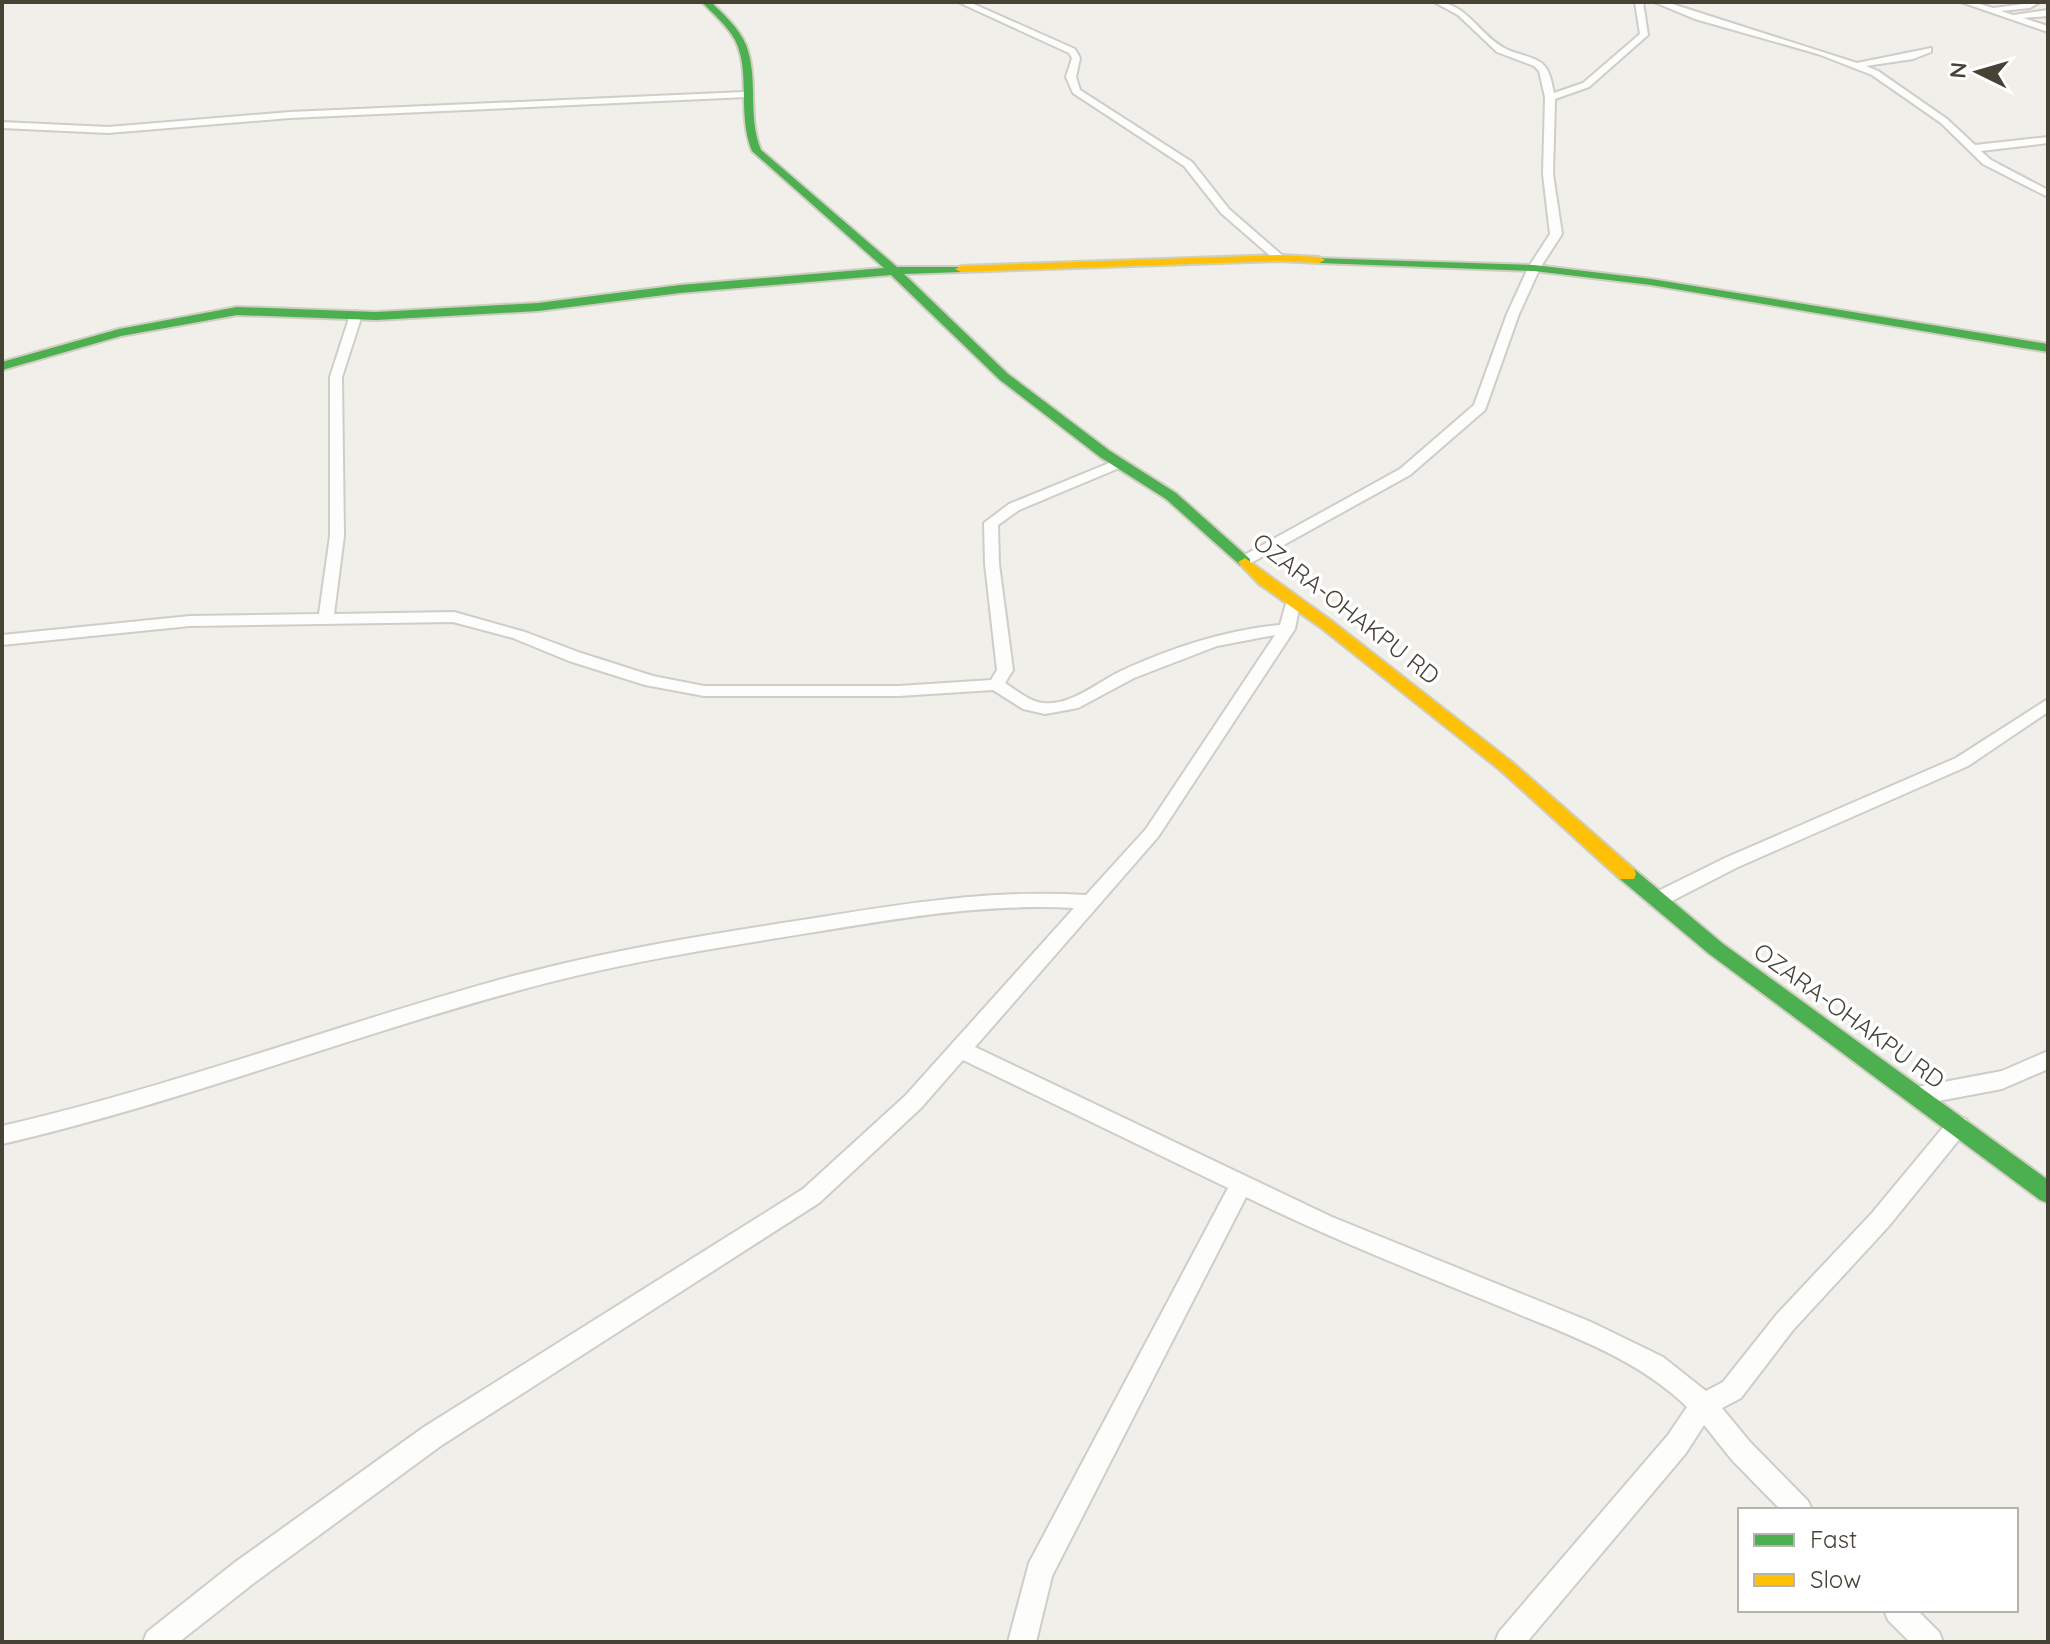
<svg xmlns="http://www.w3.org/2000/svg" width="2050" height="1644" viewBox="0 0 2050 1644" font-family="Quicksand,sans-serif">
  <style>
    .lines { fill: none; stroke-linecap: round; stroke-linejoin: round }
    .street-casing { stroke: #cecdc7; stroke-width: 4 }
    .fast-casing { stroke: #cfcec0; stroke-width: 4 }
    .slow-casing { stroke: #cfcec0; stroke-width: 4 }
    .street { fill: #fdfdfc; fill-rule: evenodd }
    .fast { fill: #4caf50; fill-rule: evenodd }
    .slow { fill: #ffc107; fill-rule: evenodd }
    .labels { text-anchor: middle; stroke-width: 7; stroke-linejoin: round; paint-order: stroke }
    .street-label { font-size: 24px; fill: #464335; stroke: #fff }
  </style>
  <rect width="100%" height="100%" fill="#f0efe9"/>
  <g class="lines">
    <!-- street casing -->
    <g class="street-casing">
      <g id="street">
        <polygon points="958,2 969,2 1075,49 1080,58 1076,77 1080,90 1192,162 1229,209 1283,256 1283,260 1275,260 1221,213 1184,166 1073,93 1066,77 1072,58 1069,53"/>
        <path d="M1434,2c34,0 45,34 72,47 12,6 33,8 40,19 5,7 6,17 8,25l29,-10 57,-49 -5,-32h8l5,33 -59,52 -34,12 -2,75 9,60 -22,34 -21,46 -34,96 -75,65 -161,89h-10v-6l161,-89 74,-64 33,-91 21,-46 22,-34 -7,-60 2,-77 -6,-26 -5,-5 -37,-14 -39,-37z"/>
        <polygon points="1654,2 1666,2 1857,63 1931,48 1931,52 1913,59 1866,66 1878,71 1947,119 1975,145 2048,137 2048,143 1981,151 1991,160 2048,190 2048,197 1983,164 1941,123 1872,75 1818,54 1695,19"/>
        <polygon points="1961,2 1973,2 1993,8 2040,2 2030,8 2001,11 2013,15 2048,10 2048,16 2023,18 2048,26 2048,32"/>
        <polygon points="744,92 747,93 747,97 290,118 108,133 2,128 2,122 108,127 290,112"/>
        <path d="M356,311l6,4 -20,62 2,159 -10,78 120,-2 71,20 56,21 72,23 51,10h195l92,-6 6,-10 -12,-106 -1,-41 25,-19 110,-45 5,1v6l-105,44 -21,15 1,39 14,106 -8,13c11,7 25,19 38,20 28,3 55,-21 78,-32 50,-23 105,-41 159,-46l7,-25h10l3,3 -5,26 -137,208 -183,210 357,170 259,105 72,35 43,34 17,-9 54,-68 95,-101 78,-94 8,-3 8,3 3,6 -3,6 -78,96 -95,103 -52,68 -19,10 28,34 58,59 4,9h-31l-49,-50 -28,-35 -18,28 -159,189h-32l4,-10 169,-197 19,-28c-52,-51 -127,-75 -193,-103 -83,-34 -167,-67 -248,-107l-194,379 -16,66h-28l21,-79 199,-375 -265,-128 -42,48 -102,95 -377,242 -188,138 -75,59h-36l4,-10 87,-69 190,-136 379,-238 102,-93 169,-188c-87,-5 -173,10 -259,24 -101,16 -203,32 -302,60 -172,47 -337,112 -511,152v-18c174,-40 339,-103 511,-150 97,-26 197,-42 296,-57 92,-15 184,-30 277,-24l60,-66 129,-194 -58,11 -83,32 -56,30 -33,6 -22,-5 -30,-19 -94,6h-195l-59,-11 -76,-24 -56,-23 -60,-16 -263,4 -188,19v-10l188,-19 129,-2 11,-78v-159l20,-62z"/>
        <polygon points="2048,699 2048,712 1968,766 1738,867 1664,905 1650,905 1648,900 1650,895 1725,858 1956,758"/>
        <polygon points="2048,1051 2048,1069 2002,1089 1917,1105 1909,1102 1906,1096 1909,1090 1917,1087 2002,1071"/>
        <polygon points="1884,1610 1917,1610 1939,1632 1943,1642 1910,1642 1888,1620"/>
      </g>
    </g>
    <!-- fast casing -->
    <g class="fast-casing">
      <g id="fast">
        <path d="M702,2h9c13,13 28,26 35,43 13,34 1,71 15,105l136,117h68v4l-4,1 -57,2 104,100 102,77 66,42 74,66v6h-10l-74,-66 -66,-42 -100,-77 -109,-105 -211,18 -142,18 -162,9 -139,-5 -116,21 -119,34v-8l117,-33 118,-22 139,5 162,-9 142,-18 204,-17 -132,-117c-15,-37 -1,-80 -17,-111 -8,-15 -22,-26 -33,-38z"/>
        <polygon points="1315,258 1534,265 1651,279 2048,344 2048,352 1651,285 1534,271 1319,263 1315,262"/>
        <polygon points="1627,867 1634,869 1722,943 2048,1180 2048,1203 2040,1200 1708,953 1620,879 1618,874 1620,869"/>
      </g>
    </g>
    <!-- slow casing -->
    <g class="slow-casing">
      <g id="slow">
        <polygon points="1279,255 1319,257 1325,260 1319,263 1279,261 961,272 955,269 961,266"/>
        <polygon points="1245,558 1332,621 1512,762 1634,869 1636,874 1634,879 1620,879 1500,770 1320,627 1259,584 1238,562"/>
      </g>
    </g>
    <!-- street -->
    <use href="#street" class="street"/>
    <!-- fast -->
    <use href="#fast" class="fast"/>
    <!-- slow -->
    <use href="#slow" class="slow"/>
  </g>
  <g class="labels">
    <!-- street labels -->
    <g class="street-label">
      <text transform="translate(1346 609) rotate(38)" y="8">OZARA-OHAKPU RD</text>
      <text transform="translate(1849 1016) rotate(36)" y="8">OZARA-OHAKPU RD</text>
    </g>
  </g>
  <!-- border -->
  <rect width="2050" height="1644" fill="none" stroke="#464335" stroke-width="8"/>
  <!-- legend -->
  <rect x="1738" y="1508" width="280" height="104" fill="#ffffff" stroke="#b5b4ae" stroke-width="2"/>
  <rect x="1754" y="1534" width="40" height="12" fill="#4caf50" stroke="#b5b4ae" stroke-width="2"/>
  <text x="1810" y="1548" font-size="24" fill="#464335">Fast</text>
  <rect x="1754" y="1574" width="40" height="12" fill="#ffc107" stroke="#b5b4ae" stroke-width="2"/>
  <text x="1810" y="1588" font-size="24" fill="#464335">Slow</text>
  <!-- north arrow -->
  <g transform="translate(1978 72) rotate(275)" stroke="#ffffff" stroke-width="6" paint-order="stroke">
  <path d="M0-6L14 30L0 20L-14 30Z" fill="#464335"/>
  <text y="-12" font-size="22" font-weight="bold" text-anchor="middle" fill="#464335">N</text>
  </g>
</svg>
